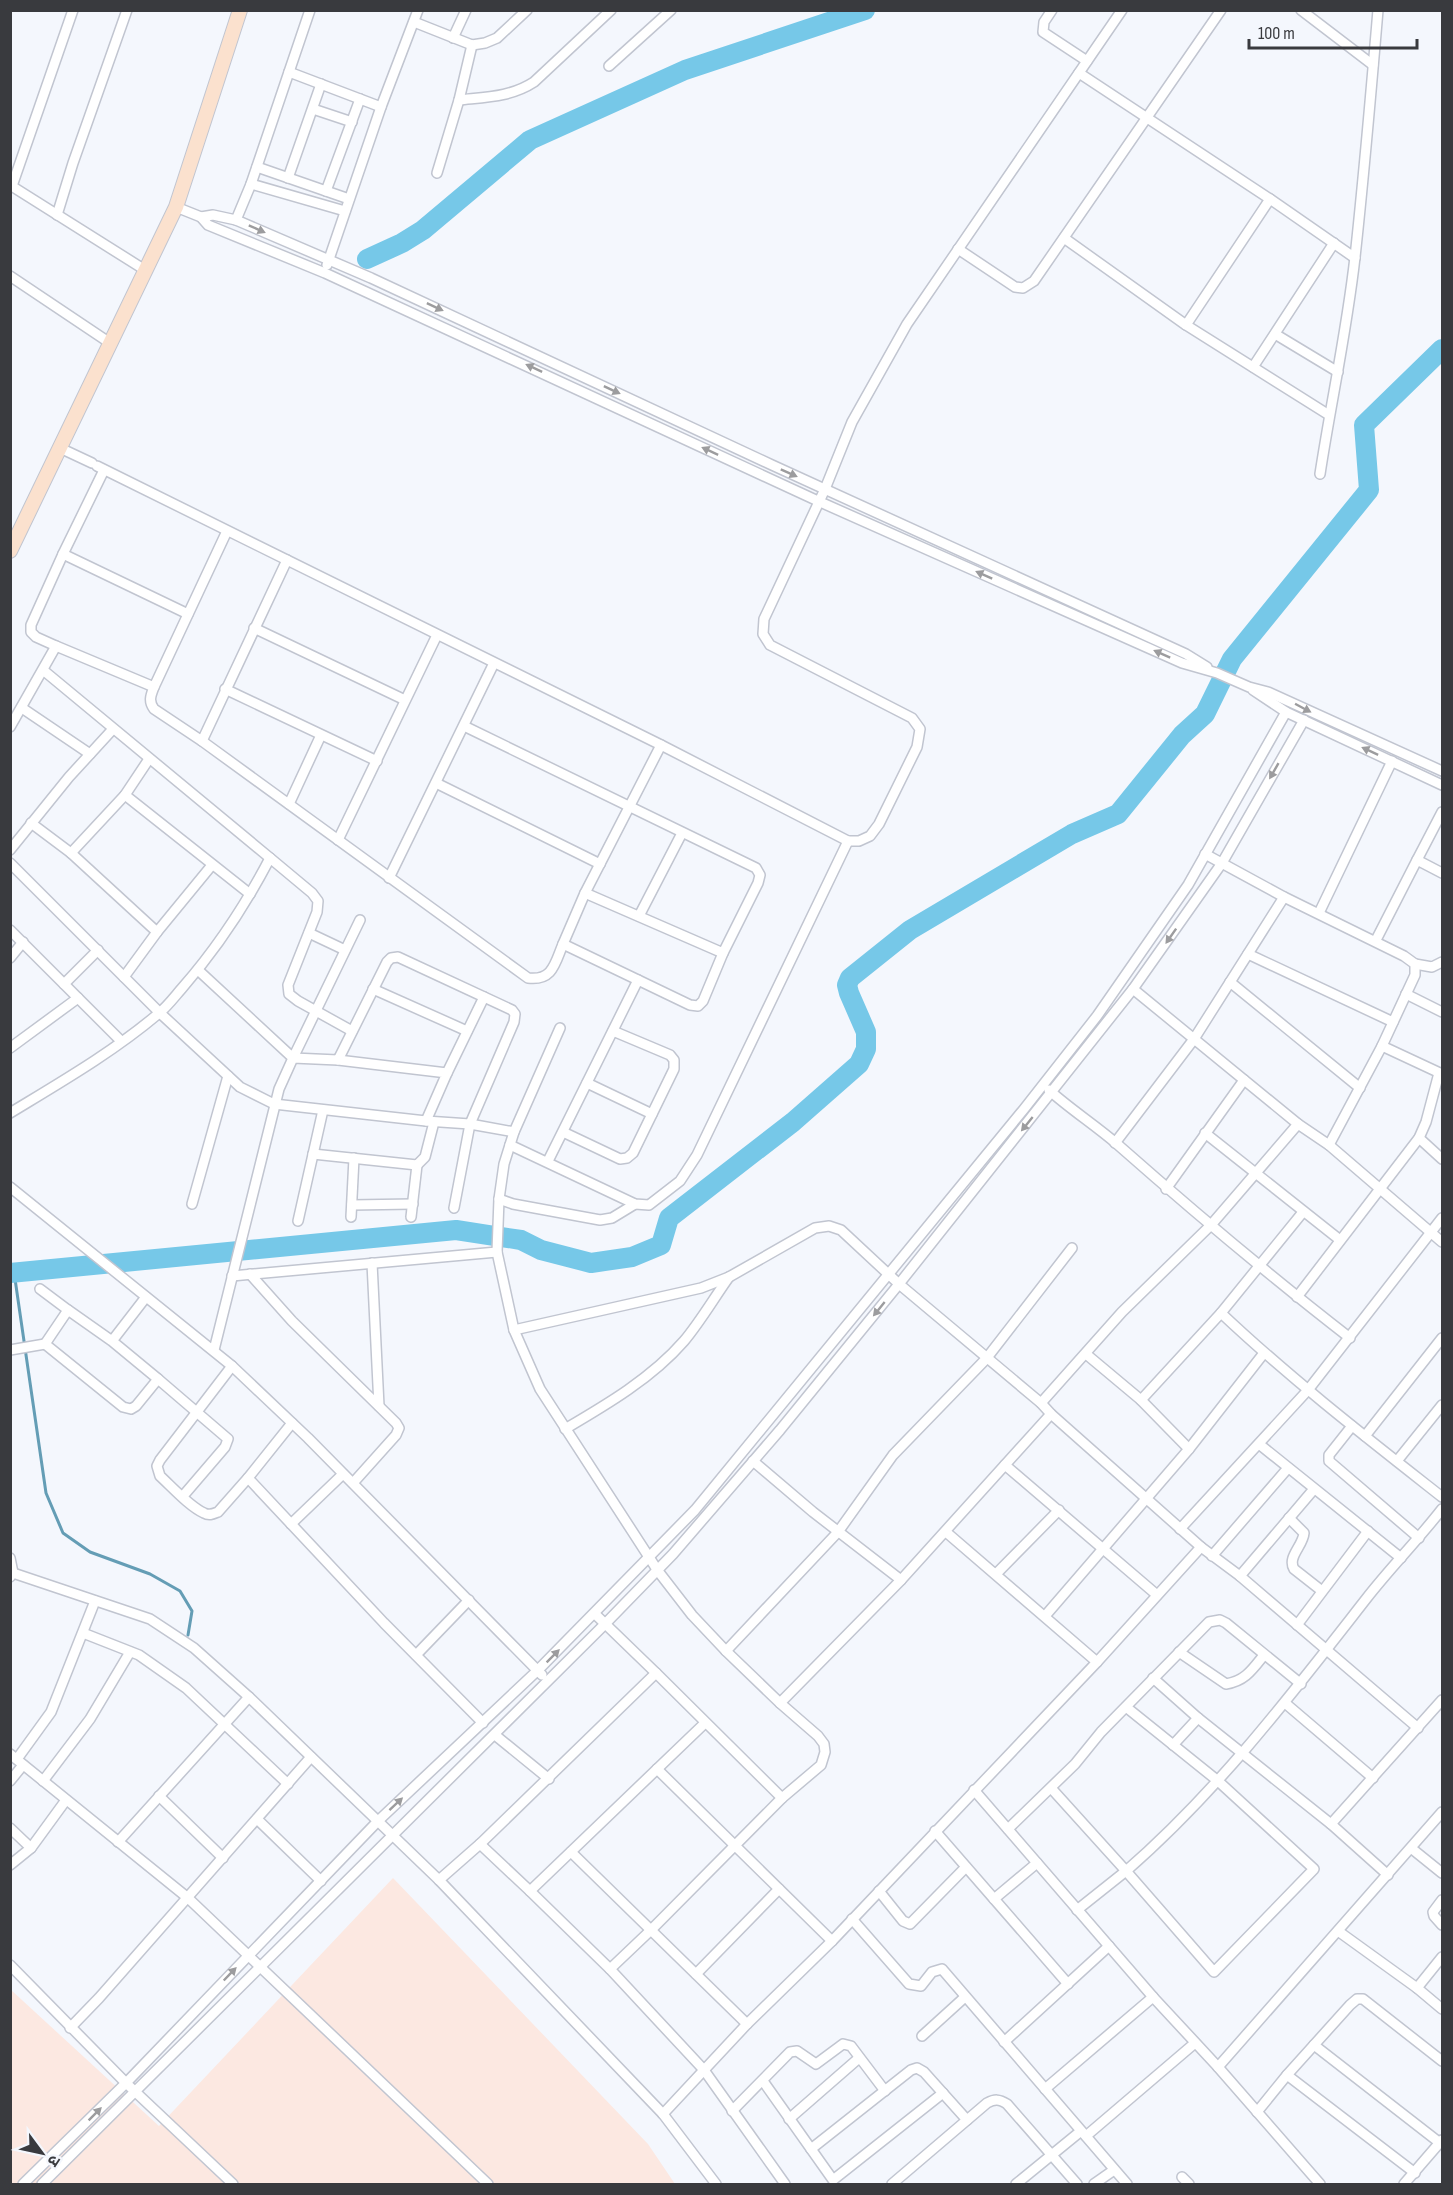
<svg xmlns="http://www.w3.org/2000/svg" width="1453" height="2195" viewBox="0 0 1453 2195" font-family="'Sofia Sans Condensed','Noto Sans Devanagari',sans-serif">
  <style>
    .industrial { fill: #fce8e1 }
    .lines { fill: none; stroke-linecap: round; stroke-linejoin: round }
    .stream { stroke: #649db5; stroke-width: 3 }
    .river { stroke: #76c8e8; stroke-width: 20 }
    .street-casing { stroke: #c1c5d0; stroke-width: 12 }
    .secondary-casing { stroke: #c1c5d0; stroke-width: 16 }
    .street { stroke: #fff; stroke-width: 9 }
    .secondary { stroke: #fbe1ce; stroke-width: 14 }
    .oneway { fill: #9c9c9e }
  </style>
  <rect width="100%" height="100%" fill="#f4f7fd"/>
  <!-- industrial -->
  <polygon class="industrial" points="393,1878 648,2144 675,2184 11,2184 10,1989 159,2126"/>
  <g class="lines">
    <!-- stream -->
    <polyline class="stream" points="14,1272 46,1493 63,1533 90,1552 150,1574 180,1591 192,1611 188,1635"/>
    <!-- river -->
    <g class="river">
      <polyline points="367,259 402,243 423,230 530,140 685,70 865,10"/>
      <polyline points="10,1273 456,1230 521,1240 541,1250 591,1263 632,1257 661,1245 669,1218 793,1122 859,1064 866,1049 866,1032 849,993 847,985 850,978 910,930 1072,834 1118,814 1182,735 1205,714 1232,659 1369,490 1364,425 1442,349"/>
    </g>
    <!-- street casing -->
    <g class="street-casing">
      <g id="street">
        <polyline points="1052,10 1044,22 1043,32 1087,61"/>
        <polyline points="1301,10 1373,65"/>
        <polyline points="414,22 472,45 485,43 497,38 527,10"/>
        <polyline points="453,38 466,10"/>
        <polyline points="609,66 671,10"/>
        <polyline points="289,72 381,107"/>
        <polyline points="1079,73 1270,199 1355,258"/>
        <path d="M459,100c27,-3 52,-3 75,-18l77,-72"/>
        <polyline points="313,109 352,122"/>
        <polyline points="257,167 349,199"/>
        <polyline points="437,173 459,100 472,45"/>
        <polyline points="288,178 321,84"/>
        <polyline points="251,184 345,211"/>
        <polyline points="10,185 145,270"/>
        <polyline points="12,186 73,10"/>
        <polyline points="326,191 360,99"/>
        <polyline points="176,207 201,217 208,225 325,273 818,501 1182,663 1217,673 1249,687 1268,692 1442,771"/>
        <polyline points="57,215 73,163 127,10"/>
        <polyline points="201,217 213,215 236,220 371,278 772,465 1186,654 1207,667"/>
        <polyline points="236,220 251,184 310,10"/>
        <polyline points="1064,238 1186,325 1329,415"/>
        <polyline points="958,249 1015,287 1023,288 1034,281 1221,10"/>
        <polyline points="327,265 381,107 418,10"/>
        <polyline points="10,276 110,343"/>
        <polyline points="1186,325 1270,199"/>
        <polyline points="1275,334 1338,372"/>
        <polyline points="1253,367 1334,243"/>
        <polyline points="60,448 92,463"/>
        <polyline points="97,466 661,745 848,841 697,1155 680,1181 649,1205 635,1204 510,1145"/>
        <path d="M1320,474c11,-72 27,-144 35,-217 9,-82 16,-164 23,-247"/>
        <path d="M227,531l-73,156c-3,8 -6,14 0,22l48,32 326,237c25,3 27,-15 35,-34l75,36 -90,181"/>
        <polyline points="63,554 104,470"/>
        <polyline points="254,628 405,700"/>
        <polyline points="43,670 270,858"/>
        <polyline points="154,687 56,646 36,637 31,632 31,625 63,554 188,614"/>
        <polyline points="225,689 377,761"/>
        <polyline points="1253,690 1286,712 1442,785"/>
        <polyline points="22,708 90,754"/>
        <polyline points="464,726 756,868 760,875 758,883 723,953 703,1001 698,1006 690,1005 638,980"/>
        <polyline points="10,727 56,646"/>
        <polyline points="202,741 287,560"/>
        <polyline points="436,783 600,864"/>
        <polyline points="125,795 250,894"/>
        <polyline points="289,804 321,735"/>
        <polyline points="31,823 71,853 157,932 212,865"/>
        <polyline points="338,840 437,635"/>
        <polyline points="848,841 859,841 870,836 879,824 917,747 920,729 912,718 770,645 763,634 764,619 825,489 852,422 907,324 1122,10"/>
        <polyline points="10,850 69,777 113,729"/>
        <polyline points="71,853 125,795 149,759"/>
        <polyline points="1417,860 1442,812"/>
        <polyline points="10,863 160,1013 240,1087 274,1104 426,1121 470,1124 514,1132"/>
        <polyline points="389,878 494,663"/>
        <polyline points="585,893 723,953"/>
        <polyline points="1319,913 1392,761"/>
        <polyline points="639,916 682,833"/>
        <polyline points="10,930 121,1041"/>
        <polyline points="309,933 345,950"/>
        <polyline points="1376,940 1417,860 1442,873"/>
        <polyline points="563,944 585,893 661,745"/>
        <polyline points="1248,954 1393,1022"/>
        <polyline points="10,958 23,942"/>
        <polyline points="1415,964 1432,967 1442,962"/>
        <polyline points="198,970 293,1058 360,920"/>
        <polyline points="124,977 157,932"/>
        <polyline points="1230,982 1360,1088"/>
        <polyline points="64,984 98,950"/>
        <polyline points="373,989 467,1031"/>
        <polyline points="1133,989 1298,1124"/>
        <polyline points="1406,994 1442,1012"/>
        <polyline points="560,1028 514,1132 504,1164 499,1199 497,1252 514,1330 540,1389 658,1571 692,1615 726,1651 780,1703 818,1736 824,1744 825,1752 821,1765 782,1798 651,1930 610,1969 704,2070 785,2184"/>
        <polyline points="1382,1046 1442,1074"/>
        <polyline points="10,1048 78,998"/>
        <polyline points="338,1060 447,1073 426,1121"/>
        <polyline points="447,1073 484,997"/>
        <polyline points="587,1083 652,1114"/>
        <path d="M1049,1090c21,19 46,35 68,54 76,67 153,132 233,194"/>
        <path d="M10,1113c51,-31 103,-61 148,-99 10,-8 17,-18 25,-27 34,-39 63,-83 87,-129l42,35 6,8 -1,11 -29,73 1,9 9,7 54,30"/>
        <polyline points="563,1132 620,1159 627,1158 633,1153 674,1069 674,1060 670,1055 613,1031"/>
        <polyline points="1205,1133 1340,1240"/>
        <polyline points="1419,1138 1442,1159"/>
        <polyline points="1115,1143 1194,1039 1284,897"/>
        <polyline points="1329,1145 1442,1242"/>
        <polyline points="313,1154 417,1165 425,1157 434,1122"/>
        <polyline points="10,1187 232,1366 308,1438 542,1675"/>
        <polyline points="1166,1189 1244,1080"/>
        <polyline points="499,1199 513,1204 600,1220 612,1218 635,1204"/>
        <polyline points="192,1204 228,1076"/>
        <polyline points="352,1205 413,1204"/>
        <polyline points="351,1217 354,1158"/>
        <polyline points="411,1217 417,1165"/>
        <polyline points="298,1221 323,1110"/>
        <polyline points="372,1263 379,1406"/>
        <polyline points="250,1274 292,1321 396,1423 399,1428 396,1435 353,1483"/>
        <polyline points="232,1276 497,1252"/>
        <polyline points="40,1289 68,1310"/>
        <polyline points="1297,1297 1419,1138 1426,1122 1439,1073"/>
        <path d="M1221,1313c70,66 146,125 221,184"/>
        <polyline points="514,1330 701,1288 729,1277 815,1228 829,1226 841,1230 899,1284 1041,1403 1051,1414 1201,1547 1240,1576 1418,1728"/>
        <polyline points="112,1341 68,1310 45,1344 123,1407 131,1409 136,1406 158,1379 112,1341 146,1297"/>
        <polyline points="10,1350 45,1344"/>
        <polyline points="214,1350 279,1089 293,1058 338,1060 387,962 391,958 398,957 512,1010 515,1014 514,1022 470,1124 454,1208"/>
        <polyline points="1086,1354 1141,1400 1189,1449"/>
        <path d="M232,1366l-72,94 -3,6 3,10c12,11 30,31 44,37 5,3 9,1 14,-1l30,-34"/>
        <polyline points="158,1379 228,1439 225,1447 183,1496"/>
        <polyline points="1141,1400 1221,1313 1303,1212"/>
        <polyline points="1041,1403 1122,1312 1211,1225 1298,1124 1329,1145 1382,1046 1415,975 1415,964 1404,956 1284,897 1205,854"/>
        <polyline points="292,1423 248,1478 384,1623 483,1723"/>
        <polyline points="1352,1426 1329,1455 1329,1461 1419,1538"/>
        <path d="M565,1429c41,-24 87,-51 119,-88 16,-19 30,-43 45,-64"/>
        <polyline points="1365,1436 1442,1338"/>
        <polyline points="1259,1444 1401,1558"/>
        <polyline points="753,1461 813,1512 901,1580"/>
        <polyline points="1397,1461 1442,1405"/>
        <polyline points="1005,1465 1157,1595"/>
        <path d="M1289,1518l15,15c-1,13 -17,24 -10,36l28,22"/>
        <polyline points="291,1524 343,1474"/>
        <polyline points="1180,1529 1308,1390 1442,1218"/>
        <polyline points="946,1532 1097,1662"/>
        <polyline points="1212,1556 1288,1468"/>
        <polyline points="10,1558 13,1573 10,1577"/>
        <polyline points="13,1573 150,1619 194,1648 249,1697 439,1880 663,2114 716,2184"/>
        <polyline points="996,1574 1059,1510"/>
        <polyline points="1240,1576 1314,1489"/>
        <polyline points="595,1614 656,1673"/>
        <polyline points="1045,1616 1189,1449 1264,1353"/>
        <polyline points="1297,1625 1368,1531"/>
        <polyline points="83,1633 139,1655 186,1688 288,1784"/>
        <polyline points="726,1651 838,1532 893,1455 986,1359 1072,1248"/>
        <path d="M1179,1652l47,32c19,-3 26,-14 38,-29"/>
        <polyline points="416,1655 469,1600"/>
        <polyline points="1153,1678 1198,1718 1331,1824"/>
        <polyline points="780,1703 901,1580 1051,1414"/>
        <polyline points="1285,1703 1373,1778"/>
        <path d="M1126,1707l92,74 96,88 -100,103 -88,-101c92,-80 165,-176 240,-272 24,-31 52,-59 76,-90"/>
        <polyline points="495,1735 549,1779"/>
        <polyline points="1173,1745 1198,1718"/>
        <polyline points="10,1754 188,1898 488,2184"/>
        <polyline points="17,1759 51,1712 95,1601"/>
        <polyline points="657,1769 832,1941"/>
        <polyline points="10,1781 23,1765"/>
        <polyline points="43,1781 90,1719 130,1652"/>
        <polyline points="1051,1788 1126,1871 1077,1910"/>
        <polyline points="974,1790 1153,1997 1218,2067 1320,2184"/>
        <polyline points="159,1796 223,1858"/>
        <polyline points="257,1819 321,1881"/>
        <polyline points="10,1828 31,1848"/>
        <polyline points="1008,1829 1075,1764 1101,1732 1209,1622 1220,1620 1226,1623 1301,1684"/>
        <polyline points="935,1831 1068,1984"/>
        <polyline points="118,1842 249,1697"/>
        <polyline points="480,1844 656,1673 782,1798"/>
        <polyline points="1411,1848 1442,1873"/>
        <polyline points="571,1852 747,2024"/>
        <polyline points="10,1865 31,1848 66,1800"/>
        <polyline points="1388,1875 1331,1824 1442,1700"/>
        <polyline points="439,1880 480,1844 530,1891 705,1723"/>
        <polyline points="530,1891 610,1969"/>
        <polyline points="879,1891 903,1921 910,1924 966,1867"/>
        <polyline points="994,1899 1037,1863"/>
        <polyline points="1442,1900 1433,1912 1434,1916 1442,1925"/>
        <polyline points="852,1919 909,1984 921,1986 932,1972 942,1969 1127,2184"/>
        <polyline points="1338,1931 1417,1988 1442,2009"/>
        <polyline points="10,1965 126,2083 233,2184"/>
        <polyline points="696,1974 779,1889"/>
        <polyline points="1417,1988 1442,1957"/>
        <polyline points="70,2028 99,1998 311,1757"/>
        <polyline points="922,2036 965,1997"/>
        <polyline points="1004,2042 1109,1946"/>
        <polyline points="1314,2045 1440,2143"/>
        <polyline points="1218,2067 1442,1812"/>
        <polyline points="1287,2075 1350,2005 1357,1999 1363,1999 1442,2061"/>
        <polyline points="763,2081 833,2180 943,2093"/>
        <polyline points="1045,2089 1153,1997"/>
        <polyline points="732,2111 790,2052 797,2051 816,2064 843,2044 851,2046 885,2091"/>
        <polyline points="1257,2112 1287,2075 1415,2173"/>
        <polyline points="663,2114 747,2024 832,1941 1097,1662 1201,1547"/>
        <polyline points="789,2119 859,2058"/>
        <polyline points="1086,2136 1195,2043"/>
        <polyline points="811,2149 911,2070 917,2068 924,2072 967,2120"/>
        <polyline points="1182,2177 1189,2184"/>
        <polyline points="23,2184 126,2083 378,1821 538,1670 695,1510 1024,1109 1097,1016 1188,885 1286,712"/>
        <polyline points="42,2184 605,1624 673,1554 780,1430 899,1284 1133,989 1222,863 1304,720"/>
        <path d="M892,2184l95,-81c8,-4 12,-4 20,1l70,80"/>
        <polyline points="1016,2184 1081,2131"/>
        <polyline points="1094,2184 1114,2170"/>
        <polyline points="1404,2184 1442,2140"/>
      </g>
    </g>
    <!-- secondary casing -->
    <g class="secondary-casing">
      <polyline id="secondary" points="10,551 176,207 240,10"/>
    </g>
    <!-- street -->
    <use href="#street" class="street"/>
    <!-- secondary -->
    <use href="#secondary" class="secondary"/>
  </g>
  <!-- one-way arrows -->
  <defs><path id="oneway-solid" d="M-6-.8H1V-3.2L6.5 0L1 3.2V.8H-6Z" transform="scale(1.5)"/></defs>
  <g class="oneway">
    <use href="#oneway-solid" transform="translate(257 229) rotate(24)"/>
    <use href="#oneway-solid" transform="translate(435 307) rotate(25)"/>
    <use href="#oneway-solid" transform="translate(534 368) rotate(-155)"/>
    <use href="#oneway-solid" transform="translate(612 390) rotate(25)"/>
    <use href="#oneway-solid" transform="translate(710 451) rotate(-155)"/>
    <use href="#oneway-solid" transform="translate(789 473) rotate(24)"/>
    <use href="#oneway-solid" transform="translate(984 575) rotate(-156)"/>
    <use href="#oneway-solid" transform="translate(1162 654) rotate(-156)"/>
    <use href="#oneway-solid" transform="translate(1303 708) rotate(28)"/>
    <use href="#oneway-solid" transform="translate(1370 751) rotate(-155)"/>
    <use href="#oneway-solid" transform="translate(1274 771) rotate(120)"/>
    <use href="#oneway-solid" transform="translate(1171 936) rotate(125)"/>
    <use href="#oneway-solid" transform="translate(1027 1124) rotate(129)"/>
    <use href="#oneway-solid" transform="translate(879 1309) rotate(129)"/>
    <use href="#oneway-solid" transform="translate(553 1656) rotate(-45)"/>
    <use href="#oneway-solid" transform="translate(396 1804) rotate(-43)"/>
    <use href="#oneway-solid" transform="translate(230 1974) rotate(-46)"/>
    <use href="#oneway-solid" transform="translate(95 2114) rotate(-45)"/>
  </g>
  <!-- border -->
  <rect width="1453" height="2195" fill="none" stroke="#393a3e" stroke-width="24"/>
  <!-- north arrow -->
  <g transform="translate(42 2153) rotate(123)" stroke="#f4f7fd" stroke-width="4.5" paint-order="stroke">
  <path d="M0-4.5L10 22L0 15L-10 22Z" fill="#393a3e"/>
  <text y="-9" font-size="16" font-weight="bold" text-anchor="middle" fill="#393a3e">उ</text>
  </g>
  <!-- scale -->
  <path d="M1249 39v9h168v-9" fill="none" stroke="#393a3e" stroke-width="3"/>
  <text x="1258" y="39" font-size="18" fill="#393a3e" stroke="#f4f7fd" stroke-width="4.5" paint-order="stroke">100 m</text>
</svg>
